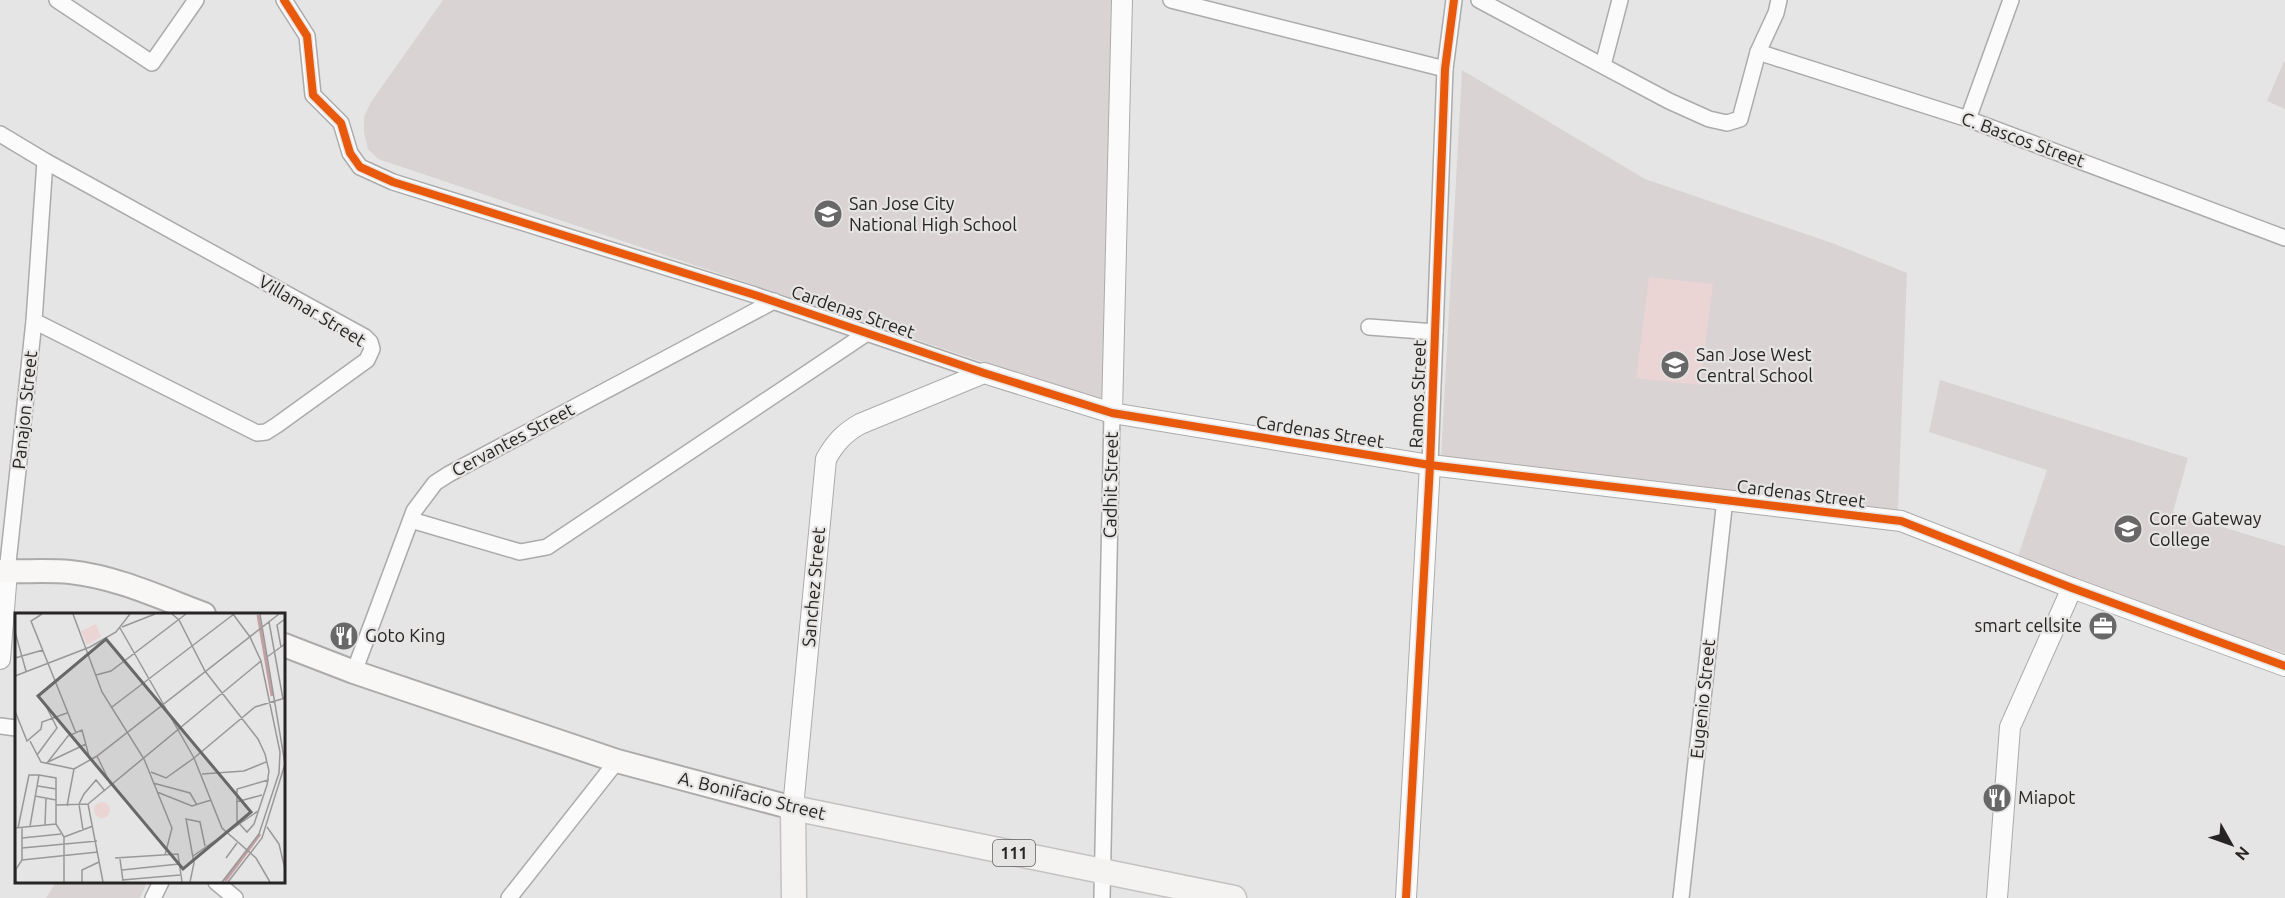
<svg xmlns="http://www.w3.org/2000/svg" width="2285" height="898" viewBox="0 0 2285 898" font-family="Ubuntu,sans-serif">
  <style>
    .built { fill: #dad3d3 }
    .green { fill: #ead4d4 }
    .lines { fill: none; stroke-linecap: round; stroke-linejoin: round }
    .minor-casing { stroke: #acabab; stroke-width: 18 }
    .tertiary-casing { stroke: #acabab; stroke-width: 22 }
    .secondary-casing { stroke: #acabab; stroke-width: 26 }
    .primary-casing { stroke: #c3c1c1; stroke-width: 27 }
    .minor { stroke: #fbfbfb; stroke-width: 15 }
    .tertiary { stroke: #fbfbfb; stroke-width: 20 }
    .secondary { stroke: #f9f6f6; stroke-width: 22 }
    .primary { stroke: #f5f2f2; stroke-width: 24 }
    .cycleway-casing { stroke: #e7e4e4; stroke-width: 11 }
    .cycleway { stroke: #e8590c; stroke-width: 8 }
    .labels { text-anchor: middle; stroke-width: 4.5; stroke-linejoin: round; paint-order: stroke }
    .shield { fill: #e7e4e4; stroke: #605e5e; stroke-width: 1.5 }
    .shield-label { font-size: 16px; font-weight: bold; fill: #262424 }
    .street-label { font-size: 18px; fill: #262424; stroke: #e7e4e4 }
    .poi-label { font-size: 18px; fill: #262424; stroke: #e7e4e4; text-anchor: start }
    .inset-river { fill: none; stroke: #c49fa1; stroke-width: 3 }
    .inset-road { fill: none; stroke: #999898; stroke-width: 1.5 }
    .view { fill: #696868; fill-opacity: 0.15; stroke: #696868; stroke-width: 3 }
    .inset-edge { fill: none; stroke: #262424; stroke-width: 3 }
  </style>
  <rect width="100%" height="100%" fill="#e6e5e5"/>
  <!-- built -->
  <g class="built">
    <polygon points="443,0 1118,0 1105,403 378,159 368,149 364,133 364,117 371,102"/>
    <polygon points="2284,61 2285,62 2285,109 2267,101"/>
    <polygon points="1462,70 1645,179 1832,243 1907,273 1898,512 1441,457"/>
    <polygon points="1940,380 2188,458 2173,512 2285,546 2285,653 2080,587 2016,562 2047,470 1929,432"/>
    <polygon points="56,882 140,882 146,885 140,898 46,898"/>
  </g>
  <!-- green -->
  <polygon class="green" points="1649,277 1713,284 1700,385 1636,378"/>
  <g class="lines">
    <!-- minor casing -->
    <g class="minor-casing">
      <g id="minor">
        <polyline points="57,0 152,63 196,0"/>
        <polyline points="284,0 307,36 313,95 341,123 350,153 360,167 393,182 755,295 984,373"/>
        <polyline points="1171,0 1445,69"/>
        <polyline points="1479,0 1669,101 1709,119 1727,123 1740,119 1758,52 1776,13 1779,0"/>
        <polyline points="1758,52 1968,119 2285,238"/>
        <polyline points="1603,65 1620,0"/>
        <polyline points="1968,119 2011,0"/>
        <polyline points="0,134 45,161 365,337 370,342 372,349 367,360 277,425 266,432 257,433 34,321"/>
        <polyline points="1369,327 1435,332"/>
        <polyline points="1430,465 1445,69 1454,0"/>
        <polyline points="411,520 520,552 547,547 867,333"/>
        <polyline points="7,572 34,321 45,161"/>
        <polyline points="354,672 414,511 435,483 449,474 774,301"/>
        <polyline points="0,726 16,728"/>
        <polyline points="216,882 235,898"/>
        <polyline points="153,898 161,882"/>
        <polyline points="509,898 617,761"/>
        <polyline points="1102,898 1112,413"/>
        <polyline points="1681,898 1725,499"/>
      </g>
    </g>
    <!-- tertiary casing -->
    <g class="tertiary-casing">
      <g id="tertiary">
        <polyline points="1112,413 1122,0"/>
        <polyline points="0,659 7,572"/>
        <path d="M793,808l33,-349c9,-16 18,-26 34,-35l124,-51 128,40 318,52 471,56 171,67 213,78"/>
        <polyline points="1406,898 1430,465"/>
        <polyline points="1997,898 2010,727 2072,588"/>
      </g>
    </g>
    <!-- secondary casing -->
    <g class="secondary-casing">
      <g id="secondary">
        <path d="M0,571c23,1 47,-1 70,1 47,5 91,26 134,42"/>
        <polyline points="284,645 354,672 617,761 793,808"/>
      </g>
    </g>
    <!-- primary casing -->
    <g class="primary-casing">
      <polyline id="primary" points="794,898 793,808 1234,898"/>
    </g>
    <!-- minor -->
    <use href="#minor" class="minor"/>
    <!-- tertiary -->
    <use href="#tertiary" class="tertiary"/>
    <!-- secondary -->
    <use href="#secondary" class="secondary"/>
    <!-- primary -->
    <use href="#primary" class="primary"/>
    <!-- cycleway casing -->
    <g class="cycleway-casing">
      <g id="cycleway">
        <polyline points="284,0 307,36 313,95 341,123 350,153 360,167 393,182 755,295 984,373 1112,413 1430,465 1901,521 2072,588 2285,666"/>
        <polyline points="1406,898 1430,465 1445,69 1454,0"/>
      </g>
    </g>
    <!-- cycleway -->
    <use href="#cycleway" class="cycleway"/>
  </g>
  <!-- icons -->
  <defs>
    <g id="school-disc" transform="scale(1.5)"><circle r="9.5" fill="#696868" stroke="#e7e4e4"/><path d="M0-5L7-2L0 1L-7-2ZM-4 1L0 2.5L4 1V4Q0 6-4 4Z" fill="#fff"/></g>
    <g id="university-disc" transform="scale(1.5)"><circle r="9.5" fill="#696868" stroke="#e7e4e4"/><path d="M0-5L7-2L0 1L-7-2ZM-4 1L0 2.5L4 1V4Q0 6-4 4Z" fill="#fff"/></g>
    <g id="office-disc" transform="scale(1.5)"><circle r="9.5" fill="#696868" stroke="#e7e4e4"/><path d="M-6-3h4V-5.5h4V-3h4V5H-6ZM-1-4.5V-3h2v-1.5ZM-6 0V1H6V0Z" fill="#fff"/></g>
    <g id="restaurant-disc" transform="scale(1.5)"><circle r="9.5" fill="#696868" stroke="#e7e4e4"/><path d="M-5-6h1v4h1v-4h1v4h1v-4h1v5L-1.5 .5V6h-2V.5L-5-1ZM5-6V6H3V1.5H1.5Q1.5-4 5-6Z" fill="#fff"/></g>
  </defs>
  <g fill-rule="evenodd">
    <use href="#school-disc" x="828" y="214"/>
    <use href="#school-disc" x="1675" y="365"/>
    <use href="#university-disc" x="2128" y="529"/>
    <use href="#office-disc" x="2103" y="626"/>
    <use href="#restaurant-disc" x="344" y="636"/>
    <use href="#restaurant-disc" x="1997" y="798"/>
  </g>
  <g class="labels">
    <!-- shield labels -->
    <rect class="shield" x="993" y="840" width="42" height="26" rx="4.5"/>
    <g class="shield-label">
      <text x="1014" y="859">111</text>
    </g>
    <!-- street labels -->
    <g class="street-label">
      <text transform="translate(2023 140) rotate(20)" y="6">C. Bascos Street</text>
      <text transform="translate(312 311) rotate(31)" y="6">Villamar Street</text>
      <text transform="translate(853 312) rotate(19)" y="6">Cardenas Street</text>
      <text transform="translate(1418 394) rotate(-88)" y="6">Ramos Street</text>
      <text transform="translate(25 410) rotate(-84)" y="6">Panajon Street</text>
      <text transform="translate(1320 432) rotate(9)" y="6">Cardenas Street</text>
      <text transform="translate(513 440) rotate(-28)" y="6">Cervantes Street</text>
      <text transform="translate(1111 485) rotate(-89)" y="6">Cadhit Street</text>
      <text transform="translate(1801 494) rotate(7)" y="6">Cardenas Street</text>
      <text transform="translate(814 587) rotate(-85)" y="6">Sanchez Street</text>
      <text transform="translate(1703 699) rotate(-84)" y="6">Eugenio Street</text>
      <text transform="translate(752 796) rotate(14)" y="6">A. Bonifacio Street</text>
    </g>
    <!-- poi labels -->
    <g class="poi-label">
      <text x="849" y="210">San Jose City<tspan x="849" dy="21">National High School</tspan></text>
      <text x="1696" y="361">San Jose West<tspan x="1696" dy="21">Central School</tspan></text>
      <text x="2149" y="525">Core Gateway<tspan x="2149" dy="21">College</tspan></text>
      <text x="2082" y="632" text-anchor="end">smart cellsite</text>
      <text x="365" y="642">Goto King</text>
      <text x="2018" y="804">Miapot</text>
    </g>
  </g>
  <!-- overview -->
  <g transform="translate(15 613)">
    <rect width="270" height="270" fill="#e6e5e5"/>
    <path d="M79 197a8 8 0 1 1 16 0a8 8 0 1 1-16 0Z" fill="#ead4d4"/>
    <path d="M81,11l5,13 -14,8 -6,-14z" fill="#ead4d4"/>
    <path class="inset-river" d="M243,2l14,81M210,268l35,-47"/>
    <path class="inset-road" d="M27,1l-11,7 45,112M58,1l29,78 42,67 28,69 -7,27M157,1l7,6 26,51 53,68 7,15 4,17 -1,6v3l-1,5 -13,39 -7,8 -10,-11v-32l31,-9M254,9l14,77M107,14l33,-13M105,15l74,130 28,70 34,30 14,24M0,19l11,39M266,34l-4,-22 8,-6M252,44l18,-13M0,45l28,-8M81,62l15,-4 75,-57M0,63l75,-29 26,-15 14,-18M97,94l122,-93M0,98l12,30 14,-12 1,-7 25,-9M15,128l11,21 33,7M22,142l20,-27 -11,-22M82,143l14,29M179,145l61,-51 30,-9M33,149l38,-18M32,150l21,-27 14,-6 8,30M59,156l23,-13 182,-142M136,159l15,6 28,-20M187,161l42,-3 22,-9M138,170l37,10 7,12M23,173l18,3M142,179l35,14 19,-6M20,183l21,4M221,189l26,-7M73,191l173,-143M73,191l15,78M41,192l32,-1M52,193l7,-37M30,212l1,-27M15,213l9,-51M252,214l12,17 6,25M0,215l41,-4M3,215l11,-53h10l17,3v46l8,13M68,217l-4,-26 5,-10 12,-14 9,11M49,224v45M49,224l29,-11M7,225l39,-4M7,235l75,-7M178,243l65,-45M100,245l63,-4 4,28M211,245l11,-15M105,246l3,22M7,247l76,-8M107,257l57,-6M107,267l58,-5M1,269v-13l6,-9v-32M67,269v-12l17,-8M175,269l4,-19 -8,-44 14,3 5,24M207,269l37,-48 20,-61 1,-21 -19,-91 -11,-24 -17,-23M213,269l34,-44 23,-74 -25,-150"/>
    <path class="view" d="M91,26l145,173 -68,57 -145,-173z"/>
    <rect width="270" height="270" class="inset-edge"/>
  </g>
  <!-- north arrow -->
  <g transform="translate(2231 844) rotate(130)" stroke="#e7e4e4" stroke-width="4.5" paint-order="stroke">
  <path d="M0-4.5L10 22L0 15L-10 22Z" fill="#262424"/>
  <text y="-9" font-size="16" font-weight="bold" text-anchor="middle" fill="#262424">N</text>
  </g>
</svg>
